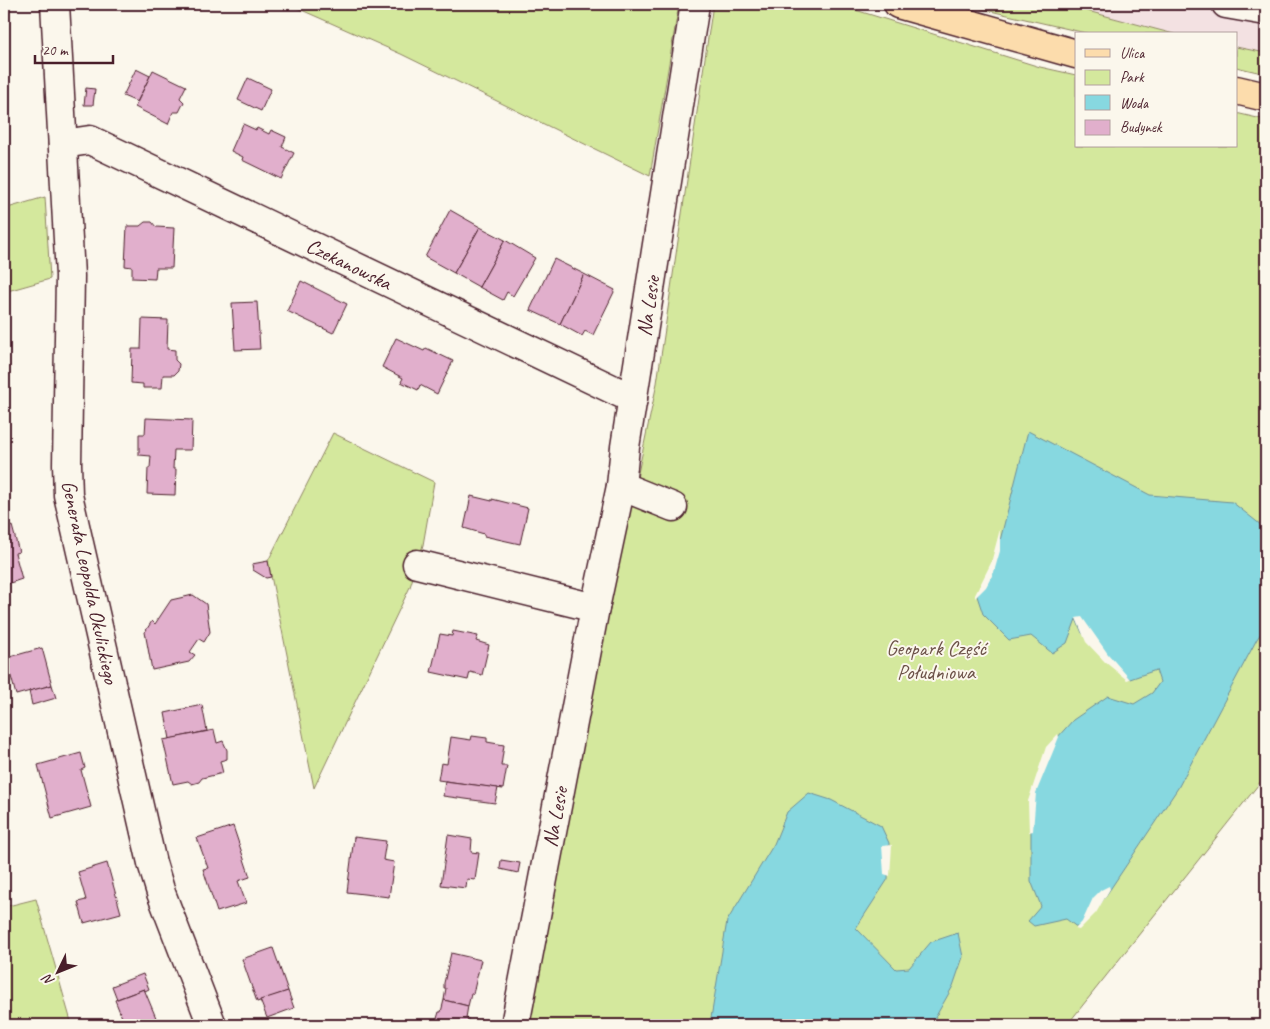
<svg xmlns="http://www.w3.org/2000/svg" width="1270" height="1029" viewBox="0 0 1270 1029" font-family="Caveat,sans-serif">
  <style>
    .built { fill: #f3e1e2 }
    .green { fill: #d4e89d; stroke: #8f8464 }
    .water { fill: #87d8e0; stroke: #6f8e98 }
    .pier { fill: #fbf7ec }
    .building { fill: #e1afcc; stroke: #4a1f2b }
    .lines { fill: none; stroke-linecap: round; stroke-linejoin: round }
    .minor-casing { stroke: #4a1f2b; stroke-width: 31 }
    .major-casing { stroke: #4a1f2b; stroke-width: 31 }
    .minor { stroke: #fbf7ec; stroke-width: 28 }
    .major { stroke: #fcdcac; stroke-width: 28 }
    .labels { text-anchor: middle; stroke-width: 4; stroke-linejoin: round; paint-order: stroke }
    .street-label { font-size: 21px; fill: #4a1f2b; stroke: #fbf7ec }
    .park-label { font-size: 21px; fill: #6c5148; stroke: #fbf7ec }
  </style>
  <rect width="100%" height="100%" fill="#fbf7ec"/>
  <filter id="ink" filterUnits="userSpaceOnUse"><feTurbulence type="fractalNoise" baseFrequency=".02" numOctaves="2"/><feDisplacementMap in="SourceGraphic" scale="10" xChannelSelector="R" yChannelSelector="G"/><feConvolveMatrix kernelMatrix="1 2 1 2 8 2 1 2 1" color-interpolation-filters="sRGB"/></filter>
  <g filter="url(#ink)">
    <!-- built -->
    <polygon class="built" points="1061,4 1266,4 1266,53 1236,47 1236,34 1174,34"/>
    <!-- green -->
    <g class="green">
      <polygon points="288,4 679,4 650,176 401,54"/>
      <polygon points="713,4 836,4 1040,67 1076,75 1076,146 1236,146 1236,113 1266,120 1266,775 1067,1025 522,1025 657,383"/>
      <polygon points="960,4 1061,4 1174,34 1090,34"/>
      <polygon points="1236,47 1266,53 1266,74 1236,67"/>
      <polygon points="45,197 50,279 4,292 4,209"/>
      <polygon points="333,433 434,482 423,545 410,587 314,788 268,561"/>
      <polygon points="36,899 72,1025 4,1025 4,907"/>
    </g>
    <!-- water -->
    <g class="water">
      <polygon points="1028,431 1150,495 1232,502 1266,529 1266,626 1257,639 1178,788 1097,909 1078,928 1066,919 1034,926 1028,921 1041,906 1031,881 1031,802 1048,748 1073,720 1108,696 1134,704 1152,693 1160,682 1156,670 1130,679 1107,660 1082,633 1076,619 1067,643 1052,653 1031,636 1009,640 983,614 977,596 994,564"/>
      <polygon points="809,793 831,800 881,826 889,843 888,879 856,928 896,969 909,968 931,942 958,933 963,957 953,986 931,1025 704,1025 711,1018 727,921 774,844 787,812"/>
    </g>
    <!-- pier -->
    <g class="pier">
      <polygon points="1000,529 1000,551 994,572 986,587 975,598 975,595 991,563"/>
      <polygon points="1082,617 1108,654 1130,679 1127,680 1105,662 1086,642 1076,618"/>
      <polygon points="1058,734 1059,737 1036,793 1033,831 1029,832 1028,801 1046,747"/>
      <polygon points="892,845 890,876 884,874 882,846"/>
      <polygon points="1109,886 1110,889 1096,913 1079,930 1075,929 1082,922 1093,898 1101,890"/>
    </g>
    <!-- building -->
    <g class="building">
      <polygon points="136,69 150,76 137,102 123,96"/>
      <polygon points="153,70 186,86 180,98 184,102 179,112 173,112 168,124 135,107"/>
      <polygon points="248,78 271,89 261,111 238,100"/>
      <polygon points="86,88 95,89 93,105 84,105"/>
      <polygon points="243,124 256,130 257,128 269,134 271,130 286,137 282,147 294,153 281,179 242,160 243,157 231,151"/>
      <polygon points="450,210 480,227 454,273 425,257"/>
      <polygon points="145,222 152,222 156,227 174,228 172,268 156,268 155,279 132,278 132,267 125,266 127,226 140,226"/>
      <polygon points="480,227 505,240 479,287 454,273"/>
      <polygon points="505,240 535,258 513,296 507,292 503,300 479,287"/>
      <polygon points="554,259 584,274 560,324 530,310"/>
      <polygon points="584,274 615,290 593,335 585,331 582,336 560,324"/>
      <polygon points="301,281 347,304 333,333 287,311"/>
      <polygon points="257,302 260,349 235,350 232,303"/>
      <polygon points="142,319 168,320 167,349 175,350 175,360 179,364 178,371 174,375 163,375 162,388 143,388 143,384 131,383 132,349 141,349"/>
      <polygon points="396,338 424,351 426,348 453,361 437,394 420,385 418,390 401,382 403,378 382,367"/>
      <polygon points="146,418 192,420 191,450 174,450 173,469 176,469 175,495 147,494 148,468 150,468 151,456 139,455 139,434 145,434"/>
      <polygon points="471,496 492,501 492,499 528,508 520,544 484,536 484,534 464,528"/>
      <polygon points="12,526 19,552 15,553 22,579 4,585 4,529"/>
      <polygon points="268,561 271,577 266,578 253,570 252,564"/>
      <polygon points="193,595 206,604 210,632 204,642 199,639 190,652 195,655 189,662 152,670 145,632 152,621 155,624 171,600"/>
      <polygon points="453,631 478,636 476,641 489,645 482,675 470,672 468,680 431,672 440,634 452,636"/>
      <polygon points="42,648 52,685 16,695 6,658"/>
      <polygon points="52,685 56,698 32,705 29,691"/>
      <polygon points="202,705 207,731 170,739 165,713"/>
      <polygon points="214,730 217,743 223,741 227,750 227,759 220,761 223,773 202,778 199,782 192,784 188,781 173,784 163,740"/>
      <polygon points="472,736 487,738 487,742 504,745 501,766 507,766 503,789 438,780 441,763 447,764 451,737 471,740"/>
      <polygon points="81,753 85,768 81,770 91,807 52,818 38,765"/>
      <polygon points="445,781 498,788 495,803 443,796"/>
      <polygon points="233,826 250,877 238,881 246,903 217,912 203,869 208,868 197,838"/>
      <polygon points="448,835 472,839 471,852 479,853 475,880 467,879 466,888 441,885"/>
      <polygon points="354,837 386,841 383,860 394,862 389,897 347,892"/>
      <polygon points="501,860 520,863 518,873 500,869"/>
      <polygon points="107,863 121,913 84,923 78,902 86,900 78,872"/>
      <polygon points="273,948 288,991 257,1002 242,959"/>
      <polygon points="451,953 481,960 473,994 471,994 468,1006 444,1000 446,988 444,988 444,983"/>
      <polygon points="143,974 149,989 145,991 144,989 117,999 112,986"/>
      <polygon points="144,989 159,1025 125,1025 115,1000"/>
      <polygon points="288,991 294,1008 267,1018 260,1000"/>
      <polygon points="444,1000 468,1006 466,1018 468,1018 467,1025 435,1025 439,1012 441,1012"/>
    </g>
    <g class="lines">
      <!-- minor casing -->
      <g class="minor-casing">
        <g id="minor">
          <polyline points="55,4 70,276 67,464 68,495 152,863 161,893 212,1025"/>
          <polyline points="1226,4 1266,11"/>
          <polyline points="63,144 90,140 633,399"/>
          <polyline points="621,486 673,507"/>
          <polyline points="417,564 595,608"/>
          <polyline points="515,1025 595,608 621,486 625,447 695,4"/>
        </g>
      </g>
      <!-- major casing -->
      <g class="major-casing">
        <g id="major">
          <polyline points="898,4 1076,54"/>
          <polyline points="1236,90 1266,97"/>
        </g>
      </g>
      <!-- minor -->
      <use href="#minor" class="minor"/>
      <!-- major -->
      <use href="#major" class="major"/>
    </g>
  </g>
  <g class="labels">
    <!-- street labels -->
    <g class="street-label">
      <text transform="translate(349 264) rotate(26)" y="7">Czekanowska</text>
      <text transform="translate(648 306) rotate(-81)" y="7">Na Lesie</text>
      <text transform="translate(90 582) rotate(78)" y="7">Generała Leopolda Okulickiego</text>
      <text transform="translate(555 817) rotate(-79)" y="7">Na Lesie</text>
    </g>
    <!-- park labels -->
    <g class="park-label">
      <text x="936" y="655">Geopark Część<tspan x="936" dy="24">Południowa</tspan></text>
    </g>
  </g>
  <!-- margin -->
  <rect width="1270" height="1029" fill="none" stroke="#fbf7ec" stroke-width="20"/>
  <rect x="10" y="10" width="1250" height="1009" fill="none" stroke="#4a1f2b" stroke-width="2" filter="url(#ink)"/>
  <!-- legend -->
  <rect x="1075" y="32" width="162" height="115" fill="#fbf7ec" stroke="#b4a19f"/>
  <rect x="1085" y="49" width="25" height="8" fill="#fcdcac" stroke="#b4a19f"/>
  <text x="1120" y="58" font-size="15" fill="#4a1f2b">Ulica</text>
  <rect x="1085" y="70" width="25" height="15" fill="#d4e89d" stroke="#b4a19f"/>
  <text x="1120" y="82" font-size="15" fill="#4a1f2b">Park</text>
  <rect x="1085" y="95" width="25" height="15" fill="#87d8e0" stroke="#b4a19f"/>
  <text x="1120" y="108" font-size="15" fill="#4a1f2b">Woda</text>
  <rect x="1085" y="120" width="25" height="15" fill="#e1afcc" stroke="#b4a19f"/>
  <text x="1120" y="132" font-size="15" fill="#4a1f2b">Budynek</text>
  <!-- north arrow -->
  <g transform="translate(58 972) rotate(227)" stroke="#fbf7ec" stroke-width="4" paint-order="stroke">
  <path d="M0-4L9 19L0 12L-9 19Z" fill="#4a1f2b"/>
  <text y="-8" font-size="14" font-weight="bold" text-anchor="middle" fill="#4a1f2b">N</text>
  </g>
  <!-- scale -->
  <path d="M35 55v8h78v-8" fill="none" stroke="#4a1f2b" stroke-width="2.5"/>
  <text x="42" y="55" font-size="15" fill="#4a1f2b" stroke="#fbf7ec" stroke-width="4" paint-order="stroke">20 m</text>
</svg>
